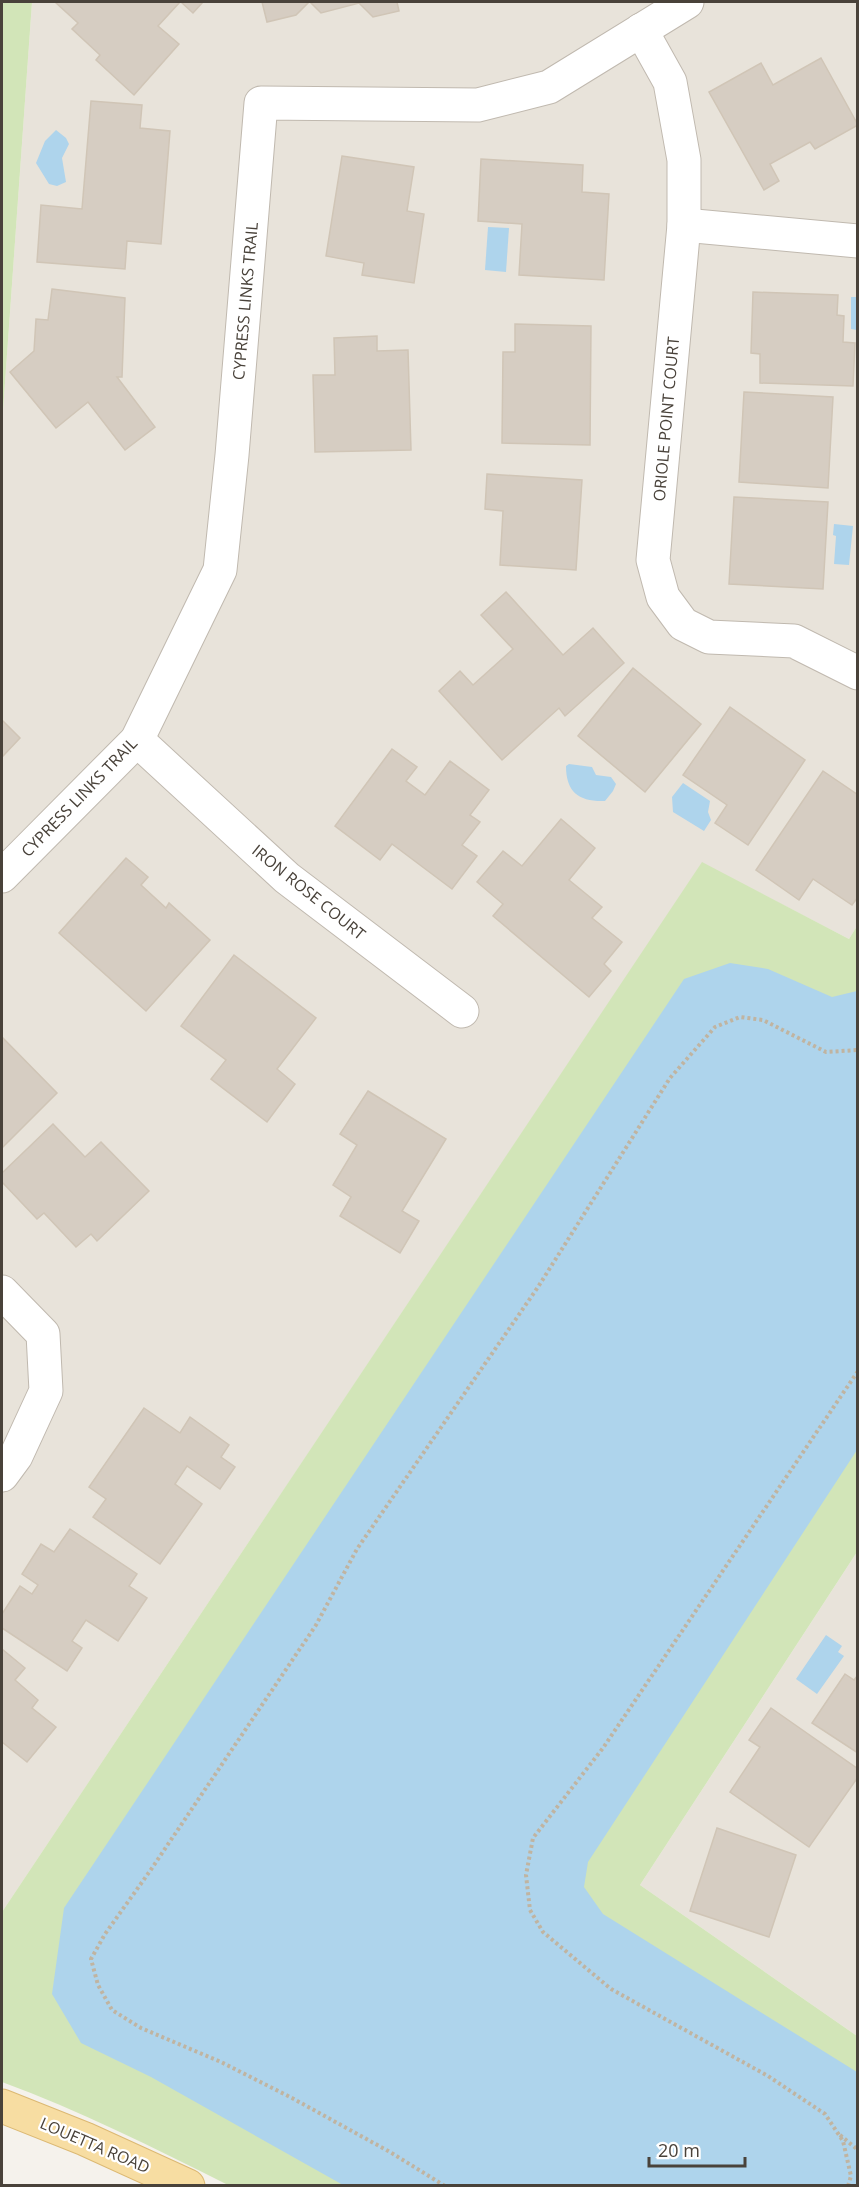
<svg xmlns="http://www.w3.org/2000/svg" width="859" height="2187" viewBox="0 0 859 2187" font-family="'Open Sans',sans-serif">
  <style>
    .residential { fill: #e8e3da }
    .green { fill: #d2e5b8 }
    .water { fill: #aed4ec }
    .building { fill: #d6cdc2; stroke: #d0c5b6; stroke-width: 1.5 }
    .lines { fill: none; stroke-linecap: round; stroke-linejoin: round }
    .minor-casing { stroke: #c0b9af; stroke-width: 35 }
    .major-casing { stroke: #dcb973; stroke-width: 35 }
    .path { stroke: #c0b4a1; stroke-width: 4; stroke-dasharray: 3 3; stroke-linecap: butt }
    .minor { stroke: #fff; stroke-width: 33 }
    .major { stroke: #f7dda2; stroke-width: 33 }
    .labels { text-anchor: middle; stroke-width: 4.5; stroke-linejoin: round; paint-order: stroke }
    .street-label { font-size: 16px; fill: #49423a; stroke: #fff }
  </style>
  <rect width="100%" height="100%" fill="#f5f2ec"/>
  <!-- residential -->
  <g class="residential">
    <polygon points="32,2 857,2 857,926 849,939 702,863 2,1912 2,425"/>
    <polygon points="857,1552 857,2036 640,1885"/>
  </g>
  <!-- green -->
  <g class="green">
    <polygon points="2,2 32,2 2,425"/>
    <path d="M702,862l147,77 8,-13v626l-217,333 217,151v149h-629c-74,-37 -149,-75 -226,-103v-170z"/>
  </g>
  <!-- water -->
  <g class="water">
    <polygon points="56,130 66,138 69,144 62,158 66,182 57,186 49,184 36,163 45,141"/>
    <polygon points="488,227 509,228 506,272 485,270"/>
    <polygon points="851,297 857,297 857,330 851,329"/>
    <polygon points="834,524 853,526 849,565 834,564 836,536 833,535"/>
    <path d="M569,764l23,3 4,8 15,2 5,7 -3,7 -8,10c-25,1 -39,-8 -39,-35z"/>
    <polygon points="683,783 710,801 708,812 711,820 704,831 673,812 672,797"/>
    <polygon points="730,963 768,969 832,997 857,991 857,1450 588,1862 584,1887 603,1914 857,2072 857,2185 343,2185 151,2077 81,2043 52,1994 64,1908 684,979"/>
    <polygon points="826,1635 842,1646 838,1652 844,1656 817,1694 796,1679"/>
  </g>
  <!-- building -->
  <g class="building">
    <polygon points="55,2 180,2 158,26 179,44 134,95 96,60 100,55 72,29 78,23"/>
    <polygon points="181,2 203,2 193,13"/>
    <polygon points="262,2 309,2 296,15 267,22"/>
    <polygon points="310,2 397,2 399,11 373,17 359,3 321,13"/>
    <polygon points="821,58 858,125 815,149 810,142 770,164 779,181 764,190 709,92 761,63 773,85"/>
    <polygon points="91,101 142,105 140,128 170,131 161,244 127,241 125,269 37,262 41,205 82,209"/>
    <polygon points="342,156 414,167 407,211 424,214 414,283 362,275 364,263 326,256"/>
    <polygon points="481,159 583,165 582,192 609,194 604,280 519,275 522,224 478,221"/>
    <polygon points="52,289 125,298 122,377 117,377 155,427 125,450 88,402 56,428 10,372 34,351 36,319 48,320"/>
    <polygon points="753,292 838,295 837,315 844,316 843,342 855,343 853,386 760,383 760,354 751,353"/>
    <polygon points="515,324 591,326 590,445 502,443 503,352 515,352"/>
    <polygon points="377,336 377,351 408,350 411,450 315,452 313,375 335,375 334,338"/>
    <polygon points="744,392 833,397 828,488 739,482"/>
    <polygon points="487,474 582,480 576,570 500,565 503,511 485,509"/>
    <polygon points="734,497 828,502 823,589 729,584"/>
    <polygon points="506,592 563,655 593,628 624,663 565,716 559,708 502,760 439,691 460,671 473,685 513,649 481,615"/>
    <polygon points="633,668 701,724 645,792 578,736"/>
    <polygon points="730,707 805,760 748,845 715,823 727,805 683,775"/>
    <polygon points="2,720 20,738 2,757"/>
    <polygon points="392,749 417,767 406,781 425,795 450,761 489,790 470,815 480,822 462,845 477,856 452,889 392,844 380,860 335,826"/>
    <polygon points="823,771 858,795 858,897 852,905 813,879 799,900 756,870"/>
    <polygon points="561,819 595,848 569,880 602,907 592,918 622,942 604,964 611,971 589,997 493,916 503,904 477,882 503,851 522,866"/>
    <polygon points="126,858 148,877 141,885 166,908 169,903 210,940 146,1011 59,933"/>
    <polygon points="234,955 316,1018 277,1069 295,1084 267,1122 211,1079 226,1060 181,1026"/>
    <polygon points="2,1037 57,1093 2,1148"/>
    <polygon points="368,1091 446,1139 402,1211 419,1221 400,1253 340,1216 351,1197 333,1185 357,1145 340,1134"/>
    <polygon points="53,1124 85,1157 101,1142 149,1191 97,1241 91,1234 76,1247 44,1213 37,1219 2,1182 2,1173"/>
    <polygon points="144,1408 180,1433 190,1417 229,1445 221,1457 235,1467 220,1489 187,1466 175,1484 202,1504 160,1564 93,1517 106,1499 89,1487"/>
    <polygon points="70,1529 137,1574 129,1586 147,1598 118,1641 86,1620 72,1641 82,1648 67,1671 2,1628 2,1614 20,1586 32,1594 38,1585 22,1574 41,1544 54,1552"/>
    <polygon points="2,1649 25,1668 15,1680 38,1700 32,1708 56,1727 27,1762 2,1742"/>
    <polygon points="845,1674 854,1680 858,1675 858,1753 812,1723"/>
    <polygon points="771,1708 858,1769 858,1777 809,1847 730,1792 760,1747 749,1740"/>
    <polygon points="717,1828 796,1855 769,1937 690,1911"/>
  </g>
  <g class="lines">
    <!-- minor casing -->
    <g class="minor-casing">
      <g id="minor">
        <polyline points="641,30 670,82 684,160 684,225 653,560 663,597 683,624 709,637 794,641 858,673"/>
        <polyline points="684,225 858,241"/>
        <polyline points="137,740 287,878 462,1011"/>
        <polyline points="2,876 137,740 220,570 232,455 261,103 478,105 549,87 687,2"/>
        <polyline points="2,1292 43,1334 46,1391 16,1456 2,1475"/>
      </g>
    </g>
    <!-- major casing -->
    <g class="major-casing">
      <polyline id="major" points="2,2106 85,2139 188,2186"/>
    </g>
    <!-- path -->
    <g class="path">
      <polyline points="840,2135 858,2150"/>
      <polyline points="445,2186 390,2152 292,2098 221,2062 141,2028 112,2010 98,1985 91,1959 105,1934 150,1871 316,1625 357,1549 538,1287 670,1078 715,1027 740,1017 763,1020 826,1052 858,1050"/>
      <polyline points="848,2186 851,2176 843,2141 825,2114 768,2076 611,1989 543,1932 530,1910 526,1875 533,1838 603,1748 858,1371"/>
    </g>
    <!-- minor -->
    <use href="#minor" class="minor"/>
    <!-- major -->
    <use href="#major" class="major"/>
  </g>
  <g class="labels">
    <!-- street labels -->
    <g class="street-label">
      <text transform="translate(245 301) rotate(-85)" y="6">CYPRESS LINKS TRAIL</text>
      <text transform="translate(666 419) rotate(-85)" y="6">ORIOLE POINT COURT</text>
      <text transform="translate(79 797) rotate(-46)" y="6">CYPRESS LINKS TRAIL</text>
      <text transform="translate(309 892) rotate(39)" y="6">IRON ROSE COURT</text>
      <text transform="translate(95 2145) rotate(23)" y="6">LOUETTA ROAD</text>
    </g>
  </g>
  <!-- border -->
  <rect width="859" height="2187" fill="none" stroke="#49423a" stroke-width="6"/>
  <!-- scale -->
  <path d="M649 2157v9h96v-9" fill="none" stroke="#49423a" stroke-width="3"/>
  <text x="658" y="2157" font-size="18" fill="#49423a" stroke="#ffffff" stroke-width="4.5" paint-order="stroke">20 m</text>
</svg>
